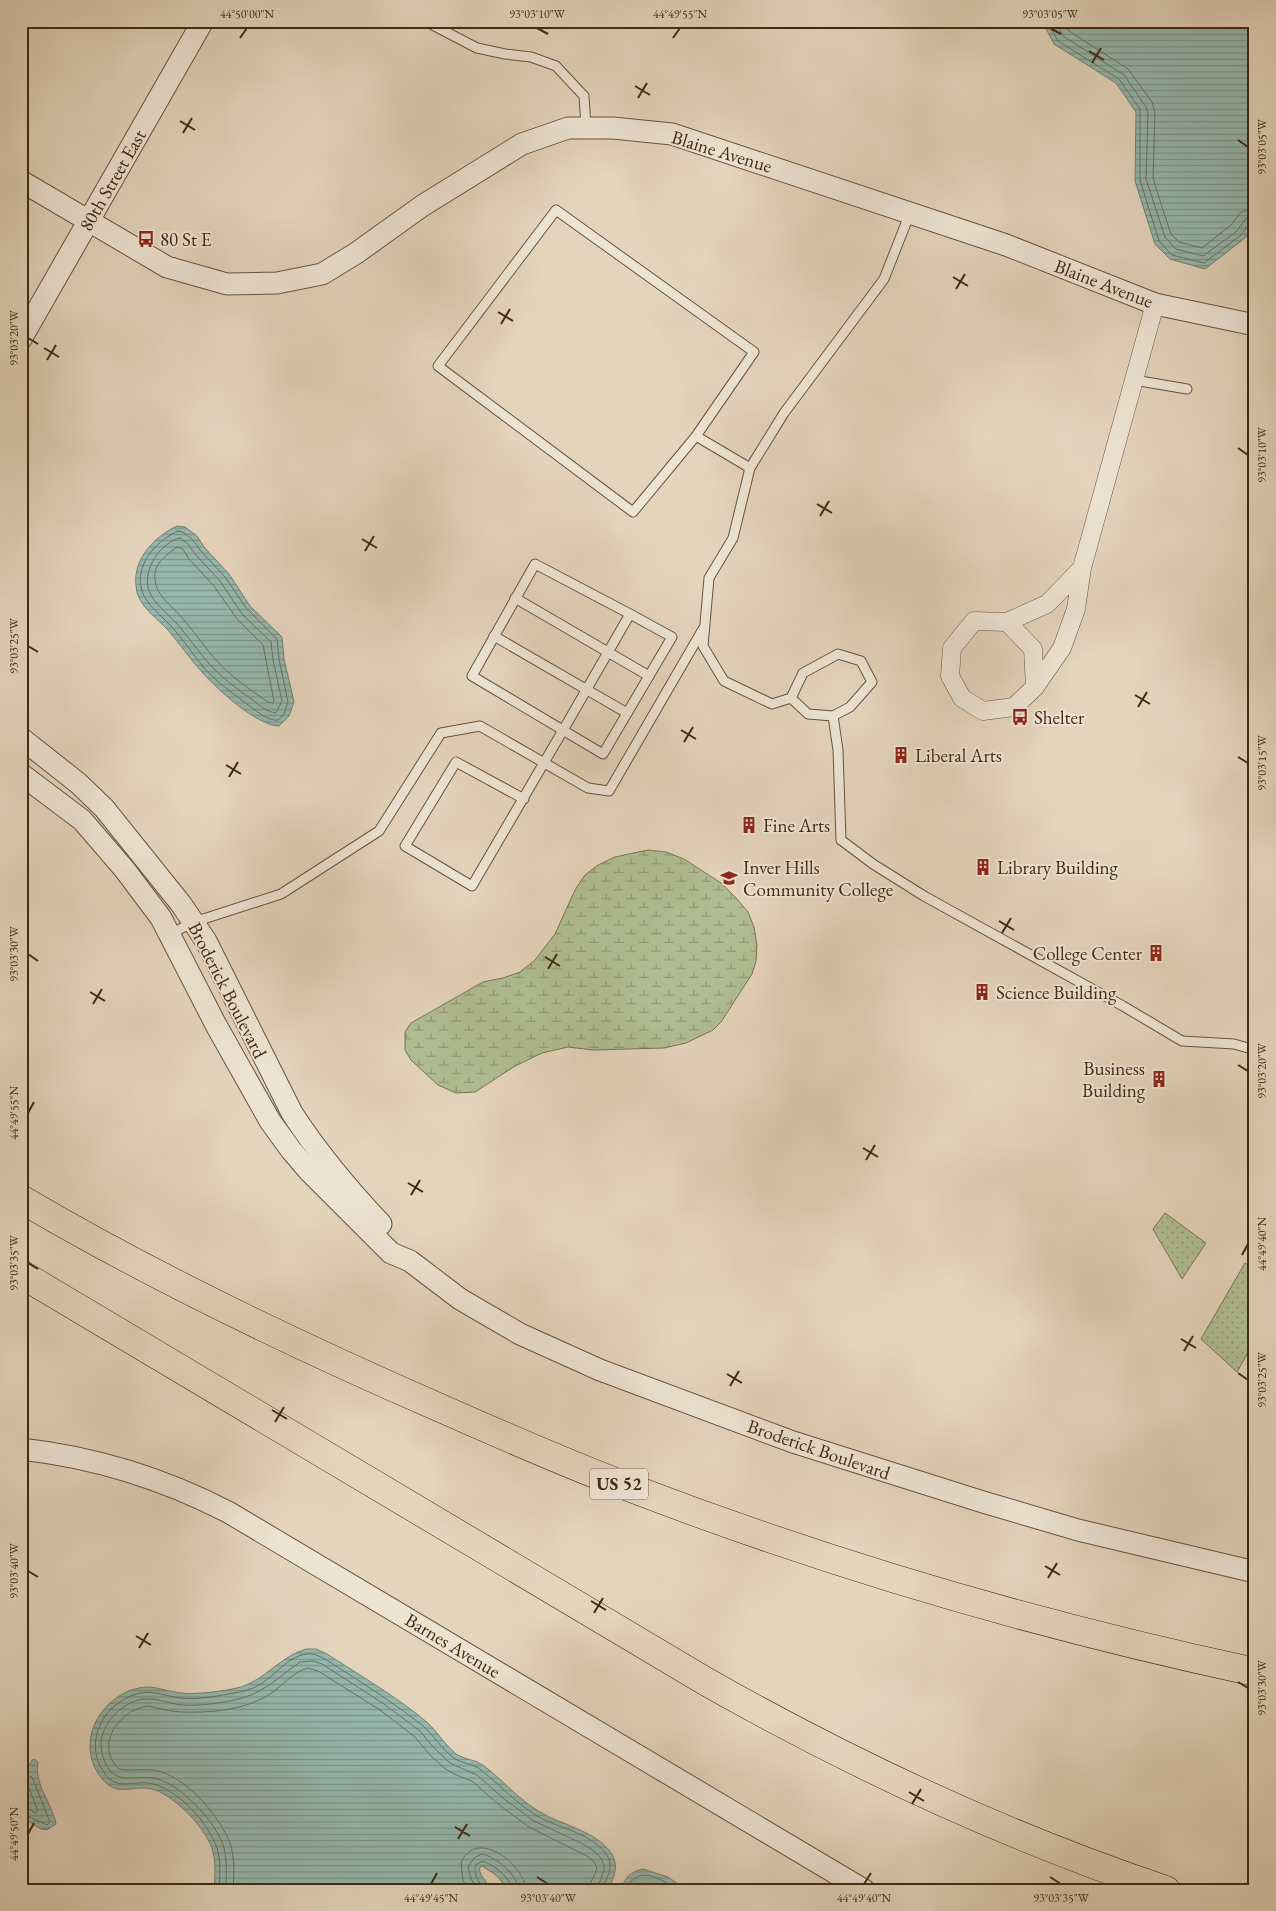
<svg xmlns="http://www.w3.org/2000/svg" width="1276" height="1911" viewBox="0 0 1276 1911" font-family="'EB Garamond',serif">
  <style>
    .grass { fill: url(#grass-dots); stroke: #787452 }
    .wetland { fill: url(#wetland-marsh); stroke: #787452 }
    .water { fill: url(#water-rules); stroke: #737f6f }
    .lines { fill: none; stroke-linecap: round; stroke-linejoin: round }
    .shore { stroke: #6a715f; stroke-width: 1 }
    .service-casing { stroke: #68543b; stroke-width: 11 }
    .minor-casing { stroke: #68543b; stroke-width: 19 }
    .tertiary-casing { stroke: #68543b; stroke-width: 23 }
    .motorway-casing { stroke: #3f2a10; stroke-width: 29 }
    .service { stroke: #ede3d3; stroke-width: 9 }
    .minor { stroke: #ede3d3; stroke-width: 18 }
    .tertiary { stroke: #ede3d3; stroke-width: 21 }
    .motorway { stroke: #e4d4bc; stroke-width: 28 }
    .ticks { fill: none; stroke: #3f2a10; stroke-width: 2 }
    .labels { text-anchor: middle; stroke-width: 4; stroke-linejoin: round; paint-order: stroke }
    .shield { fill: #ede3d3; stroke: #73624a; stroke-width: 1 }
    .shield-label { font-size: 18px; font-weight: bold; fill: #3f2a10 }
    .street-label { font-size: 19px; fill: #3f2a10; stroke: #ede3d3 }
    .poi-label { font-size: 19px; fill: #3f2a10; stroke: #ede3d3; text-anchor: start }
    .neatline { fill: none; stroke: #3f2a10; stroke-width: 2 }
    .ticks-label { font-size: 12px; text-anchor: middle; fill: #3f2a10 }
  </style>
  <defs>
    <pattern id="grass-dots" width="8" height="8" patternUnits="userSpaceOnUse" patternTransform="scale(1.25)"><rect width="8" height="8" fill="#b0bd93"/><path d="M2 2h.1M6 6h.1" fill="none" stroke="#919a77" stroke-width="1.8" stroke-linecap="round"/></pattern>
    <pattern id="wetland-marsh" width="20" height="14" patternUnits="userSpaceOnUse" patternTransform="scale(1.25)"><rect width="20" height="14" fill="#b0bd93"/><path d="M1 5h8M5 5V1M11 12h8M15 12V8" fill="none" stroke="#919a77"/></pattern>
    <pattern id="water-rules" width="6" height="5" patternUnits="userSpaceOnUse" patternTransform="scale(1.25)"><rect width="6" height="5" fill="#95b8ae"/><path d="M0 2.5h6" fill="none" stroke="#7b968c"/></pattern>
  </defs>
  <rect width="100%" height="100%" fill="#e4d4bc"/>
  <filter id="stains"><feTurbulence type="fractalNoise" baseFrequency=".004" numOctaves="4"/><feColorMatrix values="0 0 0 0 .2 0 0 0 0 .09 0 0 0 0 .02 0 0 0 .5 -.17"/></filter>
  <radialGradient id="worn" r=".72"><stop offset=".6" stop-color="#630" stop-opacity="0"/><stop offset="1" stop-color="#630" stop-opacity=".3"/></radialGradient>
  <!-- grass -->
  <g class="grass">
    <polygon points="1165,1213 1206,1243 1182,1279 1153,1229"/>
    <polygon points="1245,1263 1255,1269 1255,1340 1237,1372 1201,1339"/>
  </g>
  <!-- wetland -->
  <polygon class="wetland" points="648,850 666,852 684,859 721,883 737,899 748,912 754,927 757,945 756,961 752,974 721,1022 713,1030 686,1043 664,1048 593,1050 568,1047 542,1053 515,1066 475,1092 456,1093 438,1085 411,1060 405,1050 405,1032 411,1023 483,982 503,978 520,972 535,960 555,934 575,890 585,875 598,865 615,857"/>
  <!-- water -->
  <g class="water">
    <polygon points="1042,21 1255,21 1255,223 1245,238 1205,269 1170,259 1155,244 1135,181 1136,112 1116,83 1054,44"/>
    <path d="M177,526l8,1 12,9 7,11 25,27 21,32 32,31 2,22 10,43 -5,14 -10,10c-23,-1 -62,-37 -77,-54 -12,-13 -22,-28 -34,-42 -10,-11 -27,-22 -31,-38 -7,-30 15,-54 40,-66z"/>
    <path d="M306,1649h10l11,5c34,22 70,43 101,69 10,10 17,22 28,31 9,6 19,5 28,12 19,14 35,34 56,46 22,13 52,18 69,38 11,13 6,27 -1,39l-99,1 -13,-15 -14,-9 -3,2 2,7 11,15h-278c1,-13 2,-26 -1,-38 -5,-22 -37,-55 -58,-62 -12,-5 -25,1 -38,-1 -16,-4 -27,-26 -27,-42 -1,-30 27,-59 57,-60 11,0 23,5 34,6 15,2 45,-2 60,-6 25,-8 40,-31 65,-38z"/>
    <path d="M34,1759l4,3c-4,24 14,40 18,62l-9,6 -6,-1 -20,-12v-37l11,-20z"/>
    <path d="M643,1869l25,8 19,13h-66c4,-13 9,-18 22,-21z"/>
  </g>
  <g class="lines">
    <!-- shore -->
    <g class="shore">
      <polyline points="1047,21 1058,41 1119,79 1140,109 1140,180 1159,241 1172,255 1204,263 1241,235 1250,223 1255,221"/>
      <polyline points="1055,21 1063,36 1124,75 1146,107 1148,113 1146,179 1165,237 1176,249 1203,256 1237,231 1246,218 1255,215"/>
      <polyline points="1063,21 1069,31 1128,69 1152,102 1155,113 1153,178 1163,210 1171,234 1179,242 1202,248 1231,225 1241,212 1255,208"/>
      <path d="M178,531l5,1 10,8 7,10 25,27 22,32 30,30 2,20 9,43 -4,12 -6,6c-10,1 -20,-8 -27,-13 -16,-12 -33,-24 -47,-39 -11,-14 -21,-29 -33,-42 -10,-11 -24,-20 -29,-35 -8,-26 14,-50 36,-60z"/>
      <path d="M180,538l8,6 7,10 25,27 22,33 29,28 2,18 9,41 -6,12c-9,-1 -16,-7 -23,-13 -15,-10 -29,-21 -42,-34 -12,-13 -22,-29 -34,-42 -9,-11 -25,-21 -29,-36 -4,-20 12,-45 32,-50z"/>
      <path d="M177,547l6,2 6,10 25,27 23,33 26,26 11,56 -1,2 -5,-1c-19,-13 -38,-26 -53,-43 -11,-13 -21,-27 -31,-39 -13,-16 -31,-25 -29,-47 1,-11 14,-20 22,-26z"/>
      <polyline points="21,1781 25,1780 30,1776 32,1777 50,1822 47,1825 21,1813"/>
      <polyline points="21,1787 29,1788 38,1811 35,1813 28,1808 21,1807"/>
      <path d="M219,1890c1,-13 2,-29 -2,-42 -8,-25 -42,-62 -69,-65 -12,-2 -27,5 -37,-3 -7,-5 -11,-14 -14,-22 -8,-30 14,-58 43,-65 14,-3 28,4 41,5 17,2 36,-2 53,-5 9,-1 18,-4 25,-8 16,-9 29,-29 48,-31 6,-1 12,2 18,5 33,21 66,42 97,66 12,10 19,24 32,33 8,6 19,5 27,12 19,15 35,33 56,46 21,12 54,17 69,38 10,14 -1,23 -3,36"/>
      <path d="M225,1890c2,-14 2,-28 -1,-42 -6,-24 -42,-62 -66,-69 -13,-4 -31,2 -41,-3 -10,-4 -15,-19 -16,-29 -2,-23 25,-50 48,-48 11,0 22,5 33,6 19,1 42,-2 60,-7 23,-6 39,-23 58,-36l13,-1 9,3 62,40 36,27 14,17 16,15 27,12 26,23 31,23 47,22 13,8 7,7 3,7v5l-7,20"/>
      <path d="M233,1890c1,-15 2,-32 -3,-47 -10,-26 -41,-62 -68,-71 -15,-5 -29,0 -43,-3 -25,-24 0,-59 29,-63 11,2 23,6 35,6 26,1 60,-2 84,-16 14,-8 25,-24 41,-28l10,3 62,39 35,27 14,17 15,14 10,6 18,7 26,23 31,23 60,30 6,6 2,6 -6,13 -1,8"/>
      <path d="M468,1890l-5,-10 -2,-17c15,-37 64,2 65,27"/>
      <path d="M478,1890l-7,-11 -3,-12 6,-9 8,-4c14,3 36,21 37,36"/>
      <path d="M485,1890c-5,-7 -13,-16 -9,-25l6,-4c11,3 29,17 30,29"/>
      <path d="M626,1890c11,-27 35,-11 52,0"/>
    </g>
    <!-- service casing -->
    <g class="service-casing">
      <g id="service">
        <polyline points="425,21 477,48 505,54 531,57 556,66 584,96 586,127"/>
        <polyline points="1134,380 1187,389"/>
        <polyline points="696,436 633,512 438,366 556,210 754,352 696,436 750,468"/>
        <polyline points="515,598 649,676"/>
        <polyline points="494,636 627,713"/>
        <polyline points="791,698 808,714 833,716 850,707 872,682 861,661 838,654 803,673 791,698 772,704 724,681 703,646 709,578 733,538 750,468 784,413 884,279 910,213"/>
        <polyline points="833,716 838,750 841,840 873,864 924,896 1123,1006 1182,1041 1234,1044 1255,1050"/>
        <path d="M524,799l-68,-37 -51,84 67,40c53,-90 106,-181 158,-272l-95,-50 -63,112 131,78 69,-117 -42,-23"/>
        <polyline points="170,934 194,922 281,894 379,831 441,733 480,726 588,788 609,791 703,629"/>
      </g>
    </g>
    <!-- minor casing -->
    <g class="minor-casing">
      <g id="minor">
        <polyline points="1082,568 1047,604 1007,622 974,621 952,648 950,676 962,698 983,711 1014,707 1035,687 1062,648 1076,609 1082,568 1155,304"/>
        <polyline points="1007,622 1033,649 1035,687"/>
      </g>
    </g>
    <!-- tertiary casing -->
    <g class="tertiary-casing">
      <g id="tertiary">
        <polyline points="21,181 167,267 227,284 277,283 322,274 355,254 422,206 522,144 568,128 613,128 672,134 1006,245 1155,304 1255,325"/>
        <polyline points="21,339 203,21"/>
        <path d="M21,738l57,45 26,25 77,96 25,37 86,172c26,40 56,76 89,111"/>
        <polyline points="21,774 82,820 125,870 161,918 216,1025 270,1121 291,1150 308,1170 391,1253 410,1261 460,1299 520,1334 600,1370 793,1442 983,1502 1078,1530 1255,1572"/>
        <path d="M21,1449c72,8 143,30 207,63l636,378"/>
      </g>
    </g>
    <!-- motorway casing -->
    <g class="motorway-casing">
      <g id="motorway">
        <path d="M21,1199c134,79 275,146 417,208 61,27 122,54 185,78 205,79 417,141 632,187"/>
        <path d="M21,1274l684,407c148,84 300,155 461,209"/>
      </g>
    </g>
    <!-- service -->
    <use href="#service" class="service"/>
    <!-- minor -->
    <use href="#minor" class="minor"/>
    <!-- tertiary -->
    <use href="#tertiary" class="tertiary"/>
    <!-- motorway -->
    <use href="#motorway" class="motorway"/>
  </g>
  <!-- ticks -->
  <path class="ticks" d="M537,28l11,6M1050,28l11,6M240,38l7,-10M673,38l7,-10M1089,51l15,9M1092,63l9,-15M635,86l15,9M638,98l9,-15M180,121l15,9M183,133l9,-15M1238,140l10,7M953,277l15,9M956,289l9,-15M498,312l15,9M501,324l9,-15M28,338l10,6M44,348l15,9M47,360l9,-15M1238,448l10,7M817,504l15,9M820,516l9,-15M362,539l15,9M365,551l9,-15M28,646l10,6M1135,695l15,9M1138,707l9,-15M681,730l15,9M684,742l9,-15M1238,757l10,6M226,765l15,9M229,777l9,-15M999,921l15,9M1002,933l9,-15M28,954l10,7M545,957l15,9M548,969l9,-15M90,992l15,9M93,1004l9,-15M1238,1065l10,6M28,1113l6,-11M863,1148l15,9M866,1160l9,-15M408,1183l15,9M411,1195l9,-15M1242,1255l6,-11M28,1263l10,6M1181,1339l15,9M1184,1351l9,-15M1238,1373l10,7M727,1374l15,9M730,1386l9,-15M272,1410l15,9M275,1422l9,-15M1045,1566l15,9M28,1571l10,6M1048,1578l9,-15M591,1601l15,9M594,1613l9,-15M136,1636l15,9M139,1648l9,-15M1238,1682l10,6M909,1792l15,9M912,1804l9,-15M455,1827l15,9M28,1834l6,-11M458,1839l9,-15M537,1877l11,7M1050,1877l11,7M431,1884l6,-11M864,1884l7,-11"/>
  <!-- icons -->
  <defs>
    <g id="bus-bare" transform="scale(1.35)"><path d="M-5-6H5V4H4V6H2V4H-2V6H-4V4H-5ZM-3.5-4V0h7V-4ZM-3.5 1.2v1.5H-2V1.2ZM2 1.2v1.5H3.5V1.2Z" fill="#8f2418" stroke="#ede3d3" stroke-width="2.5" paint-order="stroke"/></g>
    <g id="building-bare" transform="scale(1.35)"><path d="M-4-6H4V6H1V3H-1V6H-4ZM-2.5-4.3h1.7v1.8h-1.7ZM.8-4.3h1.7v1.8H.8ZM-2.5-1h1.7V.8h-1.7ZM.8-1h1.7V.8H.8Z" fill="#8f2418" stroke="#ede3d3" stroke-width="2.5" paint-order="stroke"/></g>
    <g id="university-bare" transform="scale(1.35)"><path d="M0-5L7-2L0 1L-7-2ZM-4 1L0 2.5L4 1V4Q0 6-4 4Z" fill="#8f2418" stroke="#ede3d3" stroke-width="2.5" paint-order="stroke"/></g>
  </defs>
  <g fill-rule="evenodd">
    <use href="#bus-bare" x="146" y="239"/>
    <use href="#bus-bare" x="1020" y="717"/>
    <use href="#building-bare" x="901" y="755"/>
    <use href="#building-bare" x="749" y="825"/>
    <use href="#building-bare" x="983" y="867"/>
    <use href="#university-bare" x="729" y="878"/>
    <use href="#building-bare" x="1156" y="953"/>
    <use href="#building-bare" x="982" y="992"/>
    <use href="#building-bare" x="1159" y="1079"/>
  </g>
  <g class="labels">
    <!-- shield labels -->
    <rect class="shield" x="590" y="1468.5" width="58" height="31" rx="4"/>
    <g class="shield-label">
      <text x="619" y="1490">US 52</text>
    </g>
    <!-- street labels -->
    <g class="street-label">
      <text transform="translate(722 151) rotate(17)" y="7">Blaine Avenue</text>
      <text transform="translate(112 180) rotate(-60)" y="7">80th Street East</text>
      <text transform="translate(1104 283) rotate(21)" y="7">Blaine Avenue</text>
      <text transform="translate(228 990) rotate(63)" y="7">Broderick Boulevard</text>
      <text transform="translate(819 1449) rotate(19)" y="7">Broderick Boulevard</text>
      <text transform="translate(453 1645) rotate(31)" y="7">Barnes Avenue</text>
    </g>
    <!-- poi labels -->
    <g class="poi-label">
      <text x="160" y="246">80 St E</text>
      <text x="1034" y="724">Shelter</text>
      <text x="915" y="762">Liberal Arts</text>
      <text x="763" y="832">Fine Arts</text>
      <text x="743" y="874">Inver Hills<tspan x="743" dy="22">Community College</tspan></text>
      <text x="997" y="874">Library Building</text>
      <text x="1142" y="960" text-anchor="end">College Center</text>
      <text x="996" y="999">Science Building</text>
      <text x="1145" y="1075" text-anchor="end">Business<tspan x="1145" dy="22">Building</tspan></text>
    </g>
  </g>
  <!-- margin -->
  <rect width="1276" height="1911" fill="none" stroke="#e4d4bc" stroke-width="55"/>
  <rect x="28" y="28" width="1220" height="1856" class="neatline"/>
  <g class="ticks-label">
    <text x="247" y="18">44°50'00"N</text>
    <text x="537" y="18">93°03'10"W</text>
    <text x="680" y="18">44°49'55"N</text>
    <text x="1050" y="18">93°03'05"W</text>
    <text transform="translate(1262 147) rotate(-90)" y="4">93°03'05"W</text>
    <text transform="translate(14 338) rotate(-90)" y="4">93°03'20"W</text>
    <text transform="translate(1262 455) rotate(-90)" y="4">93°03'10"W</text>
    <text transform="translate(14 646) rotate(-90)" y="4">93°03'25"W</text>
    <text transform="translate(1262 763) rotate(-90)" y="4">93°03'15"W</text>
    <text transform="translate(14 954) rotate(-90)" y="4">93°03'30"W</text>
    <text transform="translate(1262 1071) rotate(-90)" y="4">93°03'20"W</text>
    <text transform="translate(14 1113) rotate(-90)" y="4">44°49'55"N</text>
    <text transform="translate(1262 1244) rotate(-90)" y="4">44°49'40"N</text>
    <text transform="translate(14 1263) rotate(-90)" y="4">93°03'35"W</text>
    <text transform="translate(1262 1380) rotate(-90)" y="4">93°03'25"W</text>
    <text transform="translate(14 1571) rotate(-90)" y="4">93°03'40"W</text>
    <text transform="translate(1262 1688) rotate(-90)" y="4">93°03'30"W</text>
    <text transform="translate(14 1834) rotate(-90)" y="4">44°49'50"N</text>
    <text x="431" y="1902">44°49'45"N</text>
    <text x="548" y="1902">93°03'40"W</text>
    <text x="864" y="1902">44°49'40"N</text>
    <text x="1061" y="1902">93°03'35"W</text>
  </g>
  <rect width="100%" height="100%" filter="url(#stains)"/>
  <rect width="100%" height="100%" fill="url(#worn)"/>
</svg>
